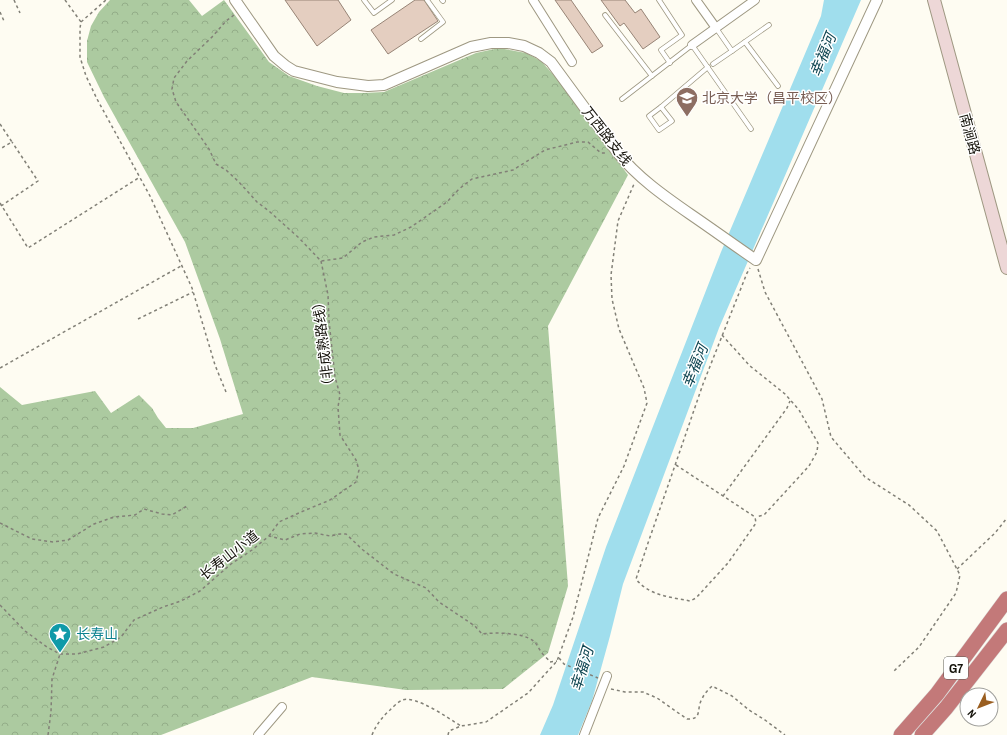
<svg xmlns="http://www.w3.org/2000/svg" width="1007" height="735" viewBox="0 0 1007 735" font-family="'Archivo Narrow','Noto Sans SC',sans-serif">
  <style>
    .forest { fill: url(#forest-crowns) }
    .water { fill: #a0deed }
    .building { fill: #e4cec0; stroke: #978476 }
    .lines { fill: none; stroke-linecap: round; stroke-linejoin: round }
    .service-casing { stroke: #9e9882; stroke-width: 5.5 }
    .minor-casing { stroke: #9e9882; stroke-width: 10 }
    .tertiary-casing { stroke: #9e9882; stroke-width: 12 }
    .secondary-casing { stroke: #9e9882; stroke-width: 14 }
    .motorway-casing { stroke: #dad9d8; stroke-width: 16 }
    .path { stroke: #828077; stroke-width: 1.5; stroke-dasharray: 3 3; stroke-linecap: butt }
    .service { stroke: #fff; stroke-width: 4 }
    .minor { stroke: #fff; stroke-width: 8 }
    .tertiary { stroke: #fff; stroke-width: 10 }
    .secondary { stroke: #edd7d7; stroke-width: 12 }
    .motorway { stroke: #c37979; stroke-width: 15 }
    .labels { text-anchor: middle; stroke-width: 3; stroke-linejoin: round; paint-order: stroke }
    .shield { fill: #fff; stroke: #5b5a54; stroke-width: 1 }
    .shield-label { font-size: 13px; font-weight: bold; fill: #15130b }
    .education-label { font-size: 14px; fill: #785e54; stroke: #fff; text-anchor: start }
    .street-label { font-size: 14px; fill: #15130b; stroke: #fff }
    .culture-label { font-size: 14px; fill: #0d838f; stroke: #fff; text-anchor: start }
    .water-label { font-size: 15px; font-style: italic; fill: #0d4450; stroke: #fff }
  </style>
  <defs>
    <pattern id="forest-crowns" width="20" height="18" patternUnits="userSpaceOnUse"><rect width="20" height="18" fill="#accaa0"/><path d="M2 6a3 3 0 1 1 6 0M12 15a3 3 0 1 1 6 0" fill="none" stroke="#93ad88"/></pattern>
  </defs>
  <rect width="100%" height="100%" fill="#fefcf2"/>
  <!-- forest -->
  <polygon class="forest" points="110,0 189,0 202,16 224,0 269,62 289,76 317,86 344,93 364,93 384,92 476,53 499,48 526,53 541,61 559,81 628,175 548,326 568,586 548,653 503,689 406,690 312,677 161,735 0,735 0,387 22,405 95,391 111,413 139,395 152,408 158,418 166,428 193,428 243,414 220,339 185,242 104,97 87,62 87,41 91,26 99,12"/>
  <!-- water -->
  <polygon class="water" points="824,0 861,0 719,328 623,584 610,636 592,701 578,735 540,735 553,705 606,547 721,252 821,16"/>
  <!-- building -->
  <g class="building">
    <polygon points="285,0 338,0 351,20 317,46"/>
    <polygon points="415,0 424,0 438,21 388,54 371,30"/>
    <polygon points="555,0 571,0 603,46 592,53"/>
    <polygon points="601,0 625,0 635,13 641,9 660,37 643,49 624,23 620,26"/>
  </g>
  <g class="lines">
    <!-- service casing -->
    <g class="service-casing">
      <g id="service">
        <polyline points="364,0 374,13 392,0"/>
        <polyline points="442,0 443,1"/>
        <polyline points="659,0 682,35 661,50 670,63"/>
        <polyline points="605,15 652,76"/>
        <polyline points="716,28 732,51 769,25"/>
        <polyline points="421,39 443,22 427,0"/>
        <polyline points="745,42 778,86"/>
        <polyline points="713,64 732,51"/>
        <polyline points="622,99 692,45 751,129"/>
        <polygon points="661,107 672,121 659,130 649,116"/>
        <polyline points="661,107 708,67"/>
      </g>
    </g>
    <!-- minor casing -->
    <g class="minor-casing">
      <g id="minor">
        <polyline points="533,0 572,62"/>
        <polyline points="696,0 716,28"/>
        <polyline points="692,45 755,0"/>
        <polyline points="258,735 282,707"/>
        <polyline points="584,735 607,676"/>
      </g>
    </g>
    <!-- tertiary casing -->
    <g class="tertiary-casing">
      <path id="tertiary" d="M235,0l39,56 12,10 8,5 43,11 31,4 16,-1 87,-38 20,-4h17l16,3 15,7 12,9 66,90c20,25 47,44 73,62 22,15 44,31 66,46l121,-260"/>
    </g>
    <!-- secondary casing -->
    <g class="secondary-casing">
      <polyline id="secondary" points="934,0 1007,268"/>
    </g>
    <!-- motorway casing -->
    <g class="motorway-casing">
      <g id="motorway">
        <polyline points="901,735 937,694 1007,599"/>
        <polyline points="922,735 946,708 1007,630"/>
      </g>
    </g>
    <!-- path -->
    <g class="path">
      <polyline points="14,0 20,13"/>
      <polyline points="65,0 81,22 80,28 80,57 86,76 97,99 150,196 192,288 215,365 226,392"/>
      <polyline points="0,12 4,21"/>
      <polyline points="234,15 226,21 213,36 187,61 174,78 172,89 176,102 200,136 209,149 216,164 226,170 239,182 257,202 269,211 299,238 321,261 343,258 362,242 374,237 394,235 411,227 447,202 459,189 472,179 513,170 545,150 577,142 588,142 601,153 605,153"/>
      <polyline points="81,22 106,0"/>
      <polyline points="0,124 12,142 0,149"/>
      <polyline points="0,203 28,248 140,177"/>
      <polyline points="1,206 38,181 12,142"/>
      <polyline points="758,269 765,292 822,399 831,437 865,477 909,505 937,531 960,575 956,593 919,647 894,671"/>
      <polyline points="138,319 193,292"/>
      <polyline points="722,335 750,366 785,394 799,410 818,443 817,452 809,466 764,515 756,517"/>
      <polyline points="0,368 181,266"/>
      <path d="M676,465l79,52 1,6 -28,40 -32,35 -6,3c-19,-4 -41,-5 -54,-22l12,-36 23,-66 32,-93 44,-111 3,-5"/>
      <polyline points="723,496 787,408 790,401"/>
      <polyline points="0,523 32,539 53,542 68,540 94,524 114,517 135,515 144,509 162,514 172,515 187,506"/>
      <polyline points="269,536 279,522 301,512 330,500 356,482 359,470 356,460 340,435 338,407 340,395 335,377 329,321 328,295 321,261"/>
      <polyline points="957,569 995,533 1007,518"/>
      <path d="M0,605l25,26 22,16 13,7h17l27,-7 17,-10 13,-17 29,-13 18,-6 19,-10 31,-27 21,-14 17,-14 16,4 15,-6 15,-1 15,3 10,-2h6l17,16 31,24 32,14 13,14 36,24 7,8c13,-2 40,-1 50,6 5,3 6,8 10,13 2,3 6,6 8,9l7,-1"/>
      <polyline points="559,658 564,664 598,678"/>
      <path d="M611,689l14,3h18l14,6 30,21c16,1 9,-11 15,-20 2,-5 6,-9 10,-13l20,10 17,14 16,10 20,15"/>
      <polyline points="48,735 51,712 52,679 60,654"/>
      <path d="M372,735c4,-10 10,-18 18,-25 3,-3 8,-8 12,-10 14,-5 46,18 59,26"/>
      <polyline points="448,735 449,731 461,726 486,722 528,693 557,661 573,617 598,518 624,466 647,403 644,388 619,329 612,299 611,275 618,221 634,184"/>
    </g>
    <!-- service -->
    <use href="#service" class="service"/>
    <!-- minor -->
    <use href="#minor" class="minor"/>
    <!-- tertiary -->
    <use href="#tertiary" class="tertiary"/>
    <!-- secondary -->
    <use href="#secondary" class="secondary"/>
    <!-- motorway -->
    <use href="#motorway" class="motorway"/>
  </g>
  <!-- icons -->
  <defs>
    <g id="university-pin" transform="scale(1.15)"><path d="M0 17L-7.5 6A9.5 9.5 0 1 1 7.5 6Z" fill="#8d6e63" stroke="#fff"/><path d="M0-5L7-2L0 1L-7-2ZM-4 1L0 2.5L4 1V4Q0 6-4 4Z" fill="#fff"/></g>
    <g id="sight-pin" transform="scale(1.15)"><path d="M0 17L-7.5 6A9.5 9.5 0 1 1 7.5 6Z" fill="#0f9aa8" stroke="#fff"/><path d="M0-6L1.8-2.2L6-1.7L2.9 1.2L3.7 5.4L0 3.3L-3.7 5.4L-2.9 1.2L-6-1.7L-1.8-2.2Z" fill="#fff"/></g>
  </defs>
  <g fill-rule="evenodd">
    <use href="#university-pin" x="687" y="98"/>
    <use href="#sight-pin" x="60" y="634"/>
  </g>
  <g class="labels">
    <!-- shield labels -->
    <rect class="shield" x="944" y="657" width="24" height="22" rx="3"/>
    <g class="shield-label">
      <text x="956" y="673">G7</text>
    </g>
    <!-- education labels -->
    <g class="education-label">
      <text x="702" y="103">北京大学（昌平校区）</text>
    </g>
    <!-- street labels -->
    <g class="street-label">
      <text transform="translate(970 134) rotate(75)" y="5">南涧路</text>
      <text transform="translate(607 136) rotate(52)" y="5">万西路支线</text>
      <text transform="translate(323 344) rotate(-97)" y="5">（非成熟路线）</text>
      <text transform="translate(229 555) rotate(-38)" y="5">长寿山小道</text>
    </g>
    <!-- culture labels -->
    <g class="culture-label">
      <text x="76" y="639">长寿山</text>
    </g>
    <!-- water labels -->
    <g class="water-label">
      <text transform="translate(823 55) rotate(-68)" y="5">幸福河</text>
      <text transform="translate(695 366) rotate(-68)" y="5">幸福河</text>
      <text transform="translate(582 669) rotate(-73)" y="5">幸福河</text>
    </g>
  </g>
  <!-- north arrow -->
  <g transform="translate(979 707) rotate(227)"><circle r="19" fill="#ffffff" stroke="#a1a19d"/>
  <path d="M0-3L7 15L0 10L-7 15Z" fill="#9a5e20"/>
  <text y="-6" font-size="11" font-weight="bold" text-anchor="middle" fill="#15130b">N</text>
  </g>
</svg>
